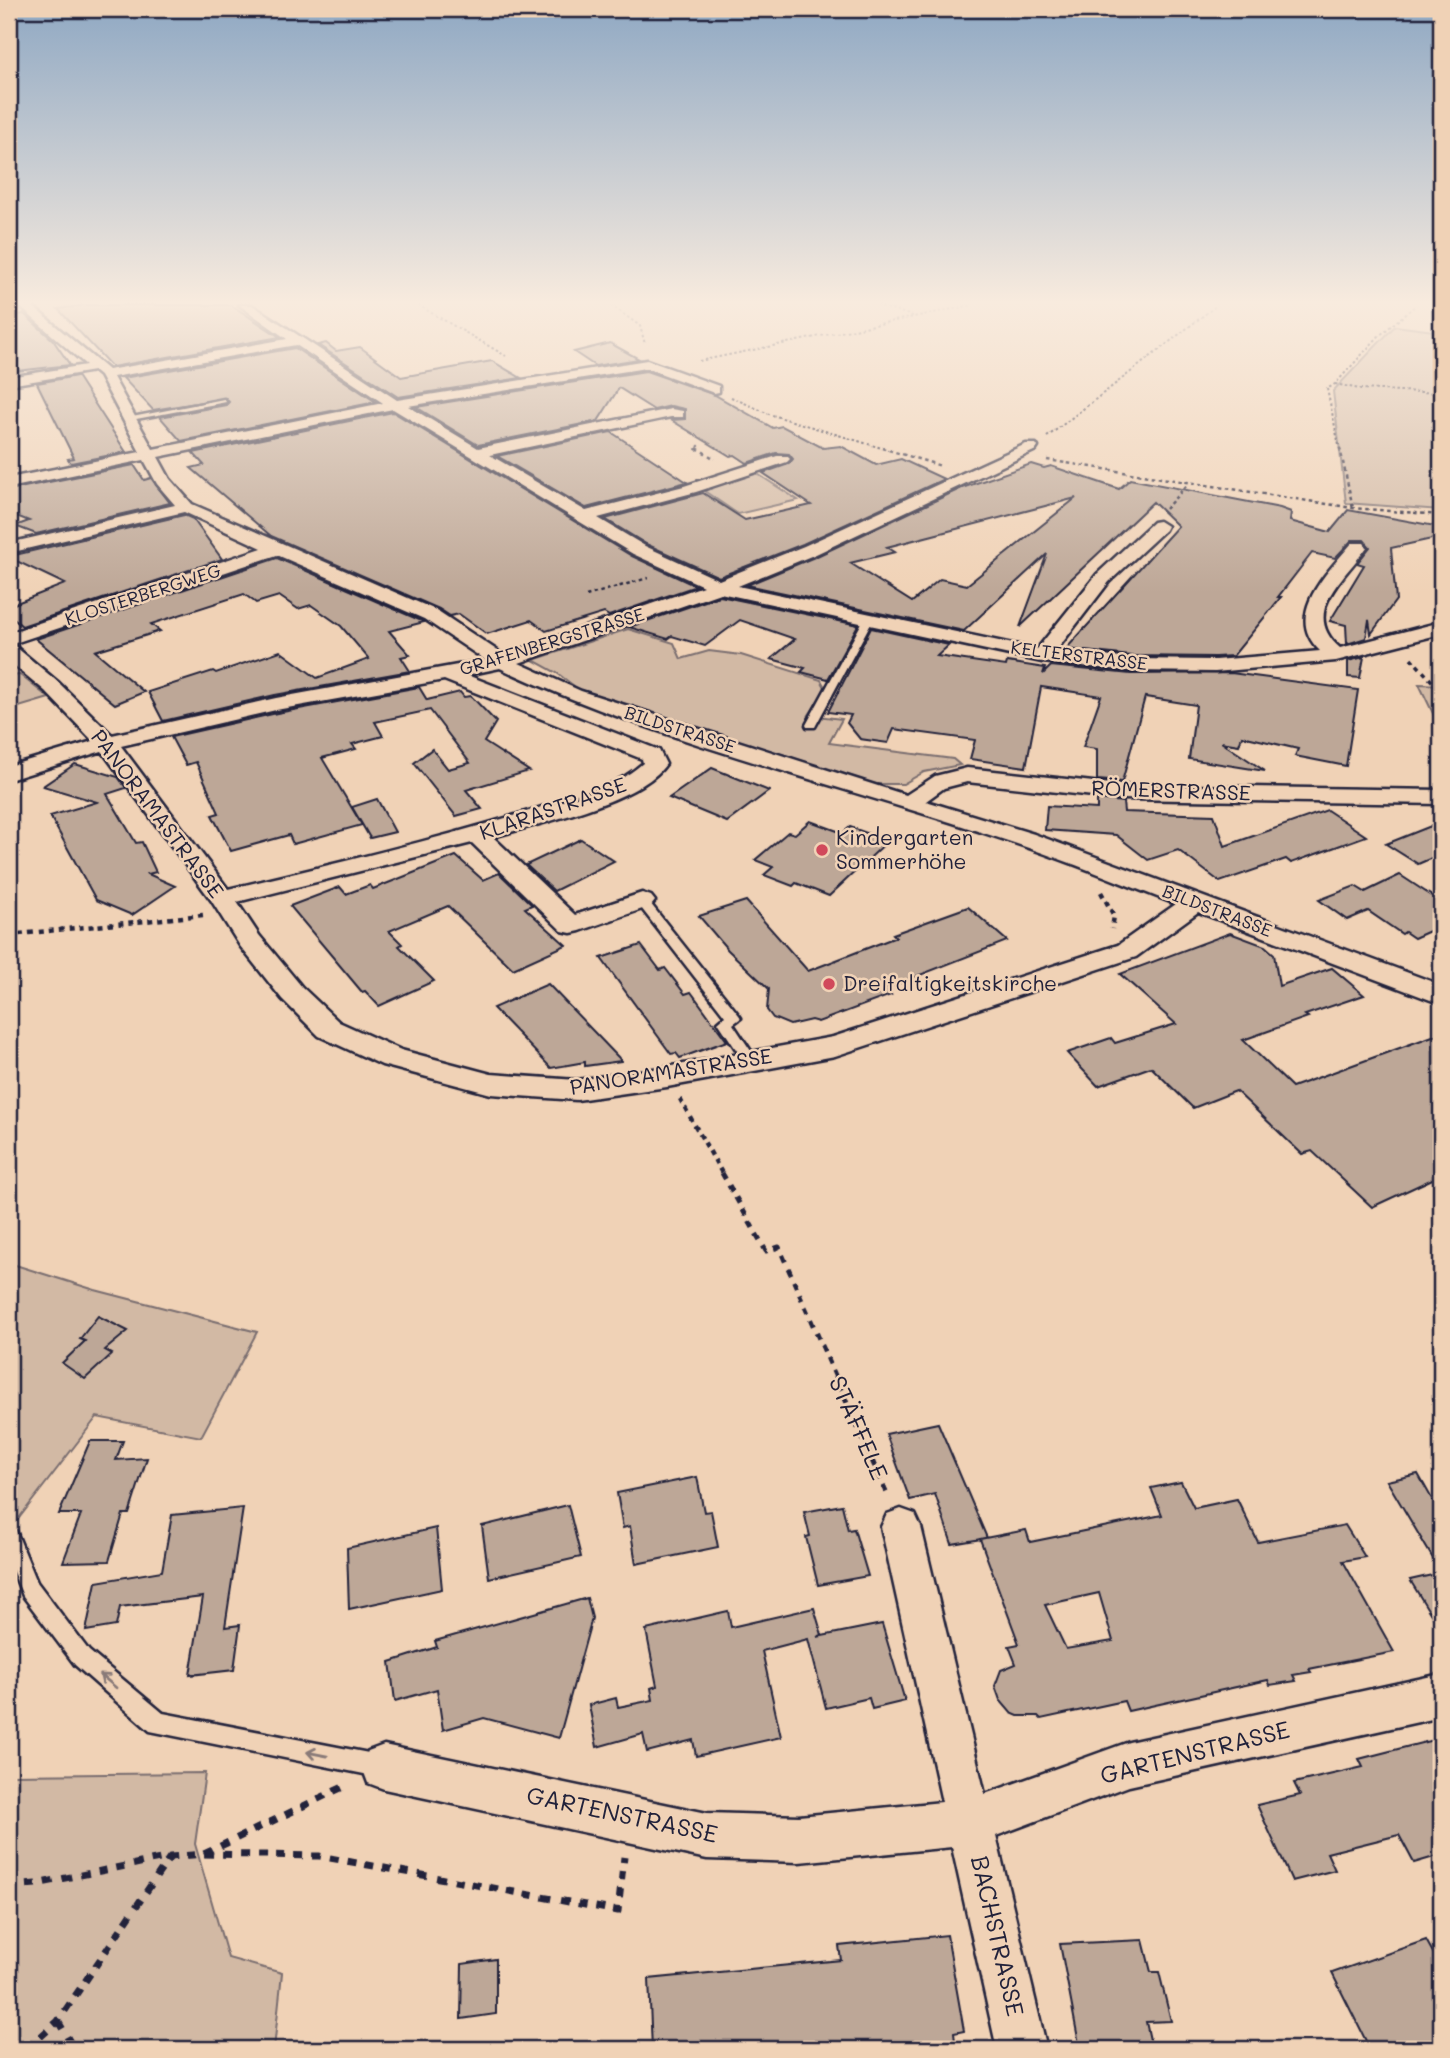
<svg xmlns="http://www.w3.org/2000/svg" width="1450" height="2058" viewBox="0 0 1450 2058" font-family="Mali,sans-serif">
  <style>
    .green { fill: #d2b9a4; stroke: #7a6e70; stroke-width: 2 }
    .building { fill: #bda797; stroke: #22223b; stroke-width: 2; fill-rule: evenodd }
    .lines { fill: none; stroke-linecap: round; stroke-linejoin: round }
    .lane-casing { stroke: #22223b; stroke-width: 5 }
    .street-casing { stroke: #22223b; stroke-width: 5 }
    .path-far5 { stroke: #22223b; stroke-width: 2; stroke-dasharray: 2.5 2.5; stroke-linecap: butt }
    .path-far4 { stroke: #22223b; stroke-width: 2.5; stroke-dasharray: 3.5 3.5; stroke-linecap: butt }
    .path-far3 { stroke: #22223b; stroke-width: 3.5; stroke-dasharray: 4.5 4.5; stroke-linecap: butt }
    .path-far2 { stroke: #22223b; stroke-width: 4.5; stroke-dasharray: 5 5; stroke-linecap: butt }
    .path-far1 { stroke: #22223b; stroke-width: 5; stroke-dasharray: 7 7; stroke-linecap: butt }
    .path { stroke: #22223b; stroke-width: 7; stroke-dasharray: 9 9; stroke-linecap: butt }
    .lane { fill: #f0d2b6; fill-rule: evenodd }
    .street { fill: #f0d2b6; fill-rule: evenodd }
    .oneway { stroke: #897a78 }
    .poi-dot { fill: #d1495b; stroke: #f0d2b6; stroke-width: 2.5 }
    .labels { text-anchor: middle; stroke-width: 5; stroke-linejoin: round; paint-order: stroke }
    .far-street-label { font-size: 18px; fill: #22223b; stroke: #f0d2b6 }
    .street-label { font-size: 21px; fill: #22223b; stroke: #f0d2b6 }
    .poi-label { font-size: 21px; fill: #22223b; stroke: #f0d2b6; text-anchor: start }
    .near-street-label { font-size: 24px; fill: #22223b; stroke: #f0d2b6 }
  </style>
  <rect width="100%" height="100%" fill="#f0d2b6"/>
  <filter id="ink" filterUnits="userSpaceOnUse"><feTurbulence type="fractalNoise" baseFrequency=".0143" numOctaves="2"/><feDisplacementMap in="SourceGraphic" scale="14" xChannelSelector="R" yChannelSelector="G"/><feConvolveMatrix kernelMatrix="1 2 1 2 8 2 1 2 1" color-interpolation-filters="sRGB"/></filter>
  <g filter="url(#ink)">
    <!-- green -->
    <g class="green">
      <polygon points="1395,326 1441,332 1441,510 1346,503 1333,391"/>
      <polygon points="753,471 798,500 738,514 700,488"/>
      <polygon points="628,629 674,643 681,659 709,651 741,655 821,680 826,689 809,715 842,719 829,743 953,759 960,765 924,772 903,784 875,784 578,689 557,673 533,660"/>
      <polygon points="20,675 49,698 9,710 9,676"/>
      <polygon points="1419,684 1441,685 1441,730"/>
      <polygon points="9,1263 95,1290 257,1332 201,1437 97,1417 9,1531"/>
      <polygon points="205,1773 195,1844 228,1958 282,1973 274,2049 9,2049 9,1775"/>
    </g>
    <!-- building -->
    <g class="building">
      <polygon points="86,305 231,305 280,337 112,367 58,309"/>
      <polygon points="24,314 53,340 70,365 17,371 9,357 9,336 17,335 9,325 9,316"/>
      <polygon points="326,343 336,351 360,347 401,377 492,361 521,378 398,397 318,345"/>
      <polygon points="610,343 639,359 595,366 574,352"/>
      <polygon points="295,348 376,402 181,441 160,417 226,405 229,402 226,398 153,410 123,378"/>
      <polygon points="646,371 715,395 773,428 782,426 823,448 841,446 876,465 901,459 944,479 803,544 719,577 646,544 605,519 703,493 745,520 811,505 763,473 789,464 793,459 789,454 776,453 747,463 735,455 730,456 671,420 685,419 685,409 671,406 654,410 619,388 598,421 478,445 416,407"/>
      <polygon points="77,376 126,452 71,463 68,459 74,458 37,383"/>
      <polygon points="393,412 632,556 696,586 609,616 604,613 546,631 531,620 487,634 459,614 450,616 439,609 271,536 191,468 204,465 193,453"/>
      <polygon points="611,432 687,482 586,508 497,456"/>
      <path d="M1031,464l13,4 7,-2 68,23 11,-10 150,29 11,4 -1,9 40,11 18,-22 93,17v10l-50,11 5,52 -25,34 -2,-14 -3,18 -19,6 -1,-19 -16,-4 34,-56 -7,-2 13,-16 -6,-7h-12l-17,18 -23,-5 -34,44h3l-48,59 -18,1 -84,-1 -65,-7 112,-123 -25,-24 -133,125 27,-73 -83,77 -217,-46 70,-29 145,-68zM1076,498l-109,87 -27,-6 -28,23 -62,-39 45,-11 -8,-5z"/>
      <polygon points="134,465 144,480 151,478 170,503 36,534 15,526 29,521 9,513 9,490"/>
      <polygon points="184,515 193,519 222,559 22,626 9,615 9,606 65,584 10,558 15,555"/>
      <polygon points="277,558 424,622 389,631 410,655 401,657 410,671 275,695 163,721 148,692 213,671 216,673 280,651 317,678 369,659 341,626 311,605 298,609 279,596 256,603 244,594 151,624 160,631 95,651 144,692 115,704 36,639"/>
      <polygon points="720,596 858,625 828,679 801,672 805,668 771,659 795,639 740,620 705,646 672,636 668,639 629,627"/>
      <polygon points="871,628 949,645 937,656 1006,666 1007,662 1045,668 1043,674 1051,666 1131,674 1231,673 1358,690 1346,766 1295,756 1298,749 1242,736 1239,745 1221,742 1265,771 1189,759 1196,705 1145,697 1122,782 1097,780 1097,749 1083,747 1101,696 1041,687 1026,767 970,759 975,740 894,729 888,743 860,739 847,723 851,715 828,712"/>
      <polygon points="1364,657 1360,678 1348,677 1348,661"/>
      <polygon points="419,687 427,700 460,692 464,697 471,696 496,722 484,742 529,771 466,790 482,809 456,816 414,763 432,749 448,769 470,763 430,710 375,722 383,736 352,744 356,749 322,758 362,825 293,844 289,835 231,851 212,815 219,813 196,762 186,765 171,737 277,713"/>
      <polygon points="75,764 118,777 126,788 107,794 136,843 142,842 156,872 148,874 175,886 132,915 96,900 50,816 97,802 43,786"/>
      <polygon points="712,768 769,791 727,822 669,798"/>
      <polygon points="377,799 395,832 370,838 352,807"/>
      <polygon points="1097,799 1123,802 1124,812 1214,815 1225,846 1327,810 1366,836 1291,863 1286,859 1220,882 1178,850 1148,860 1116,835 1045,830 1047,806 1097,809"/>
      <polygon points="810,821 843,833 850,827 888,841 829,896 796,883 793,886 764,875 773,867 755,860 788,832 795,834"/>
      <polygon points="1441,822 1441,854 1418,864 1386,844"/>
      <polygon points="581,839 614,861 554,891 526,865"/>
      <polygon points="456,856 483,880 499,873 532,905 525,908 566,945 513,969 448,906 389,931 402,944 399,946 434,981 379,1006 365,991 362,992 290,906 340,887 346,894 370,885 373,889"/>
      <polygon points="1400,875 1441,902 1441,926 1414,938 1405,932 1402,934 1368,911 1347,920 1319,900 1355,886 1365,892"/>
      <polygon points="746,901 808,971 896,937 893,934 968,907 1007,941 884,989 891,995 818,1022 811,1020 790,1025 773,1018 767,1010 769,989 728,950 699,916"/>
      <polygon points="1230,933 1265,946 1274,954 1279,986 1332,968 1364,995 1305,1015 1308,1017 1243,1040 1292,1087 1441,1033 1441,1175 1372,1207 1312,1151 1302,1154 1236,1091 1193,1108 1151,1067 1098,1086 1067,1053 1111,1038 1115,1043 1176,1024 1120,974"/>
      <polygon points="641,945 660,970 665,968 685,994 691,992 727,1041 680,1058 676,1053 671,1054 601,958"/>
      <polygon points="548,984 618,1057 621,1061 585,1066 585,1062 551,1068 493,1008"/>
      <polygon points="98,1316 128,1331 105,1350 112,1354 85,1379 62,1363 85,1341 80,1339"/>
      <polygon points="938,1423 987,1538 952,1544 935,1494 910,1500 886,1434"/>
      <polygon points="90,1441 123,1441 116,1460 147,1458 129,1514 123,1514 109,1561 63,1562 81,1514 59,1514"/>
      <polygon points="1418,1474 1441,1515 1441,1572 1387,1481"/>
      <polygon points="697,1477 704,1512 711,1511 718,1547 636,1564 630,1526 623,1528 617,1493"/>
      <path d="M1181,1482l13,26 43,-9 21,43 87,-17 20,32 -22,4 51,91 -85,17 2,3 -18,3 3,6 -26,4 -2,-5 -140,31 -4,-10 -83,18 -3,-3h-20l-7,-3 -11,-13 -5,-14 6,-16 15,-6 -7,-18 10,-2 -39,-105 46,-9 4,12 132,-27 -11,-27zM1099,1593l14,48 -47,8 -21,-44z"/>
      <polygon points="568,1505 581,1557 489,1578 482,1526"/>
      <polygon points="842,1505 848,1530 854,1529 868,1576 818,1585 806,1537 810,1536 804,1512"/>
      <polygon points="243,1508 225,1627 240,1625 234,1670 190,1675 203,1597 120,1607 116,1626 86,1631 96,1582 162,1571 172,1515"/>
      <polygon points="436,1528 442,1589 349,1609 347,1548"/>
      <polygon points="1441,1573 1441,1631 1410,1580"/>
      <polygon points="587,1598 592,1618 559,1738 484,1718 443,1730 437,1689 395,1701 390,1662 437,1647 435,1641"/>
      <polygon points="814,1608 822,1635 817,1637 882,1624 905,1701 872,1709 869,1698 826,1708 808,1639 762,1651 781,1737 696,1756 693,1740 647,1752 643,1734 597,1747 589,1705 616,1698 618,1707 653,1700 651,1688 657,1686 646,1630 728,1611 731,1627"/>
      <polygon points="1441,1738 1441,1855 1414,1863 1399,1835 1327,1853 1335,1870 1292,1881 1257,1805 1300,1795 1294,1783 1363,1767 1359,1759"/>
      <polygon points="947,1935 964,2031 954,2033 956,2049 652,2049 649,1979 841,1960 839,1946"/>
      <polygon points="1143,1940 1151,1972 1159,1972 1171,2021 1146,2022 1152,2049 1080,2049 1060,1944"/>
      <polygon points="1426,1940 1441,1967 1441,2049 1370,2049 1332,1973"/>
      <polygon points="496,1959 496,2014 461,2019 462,1964"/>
    </g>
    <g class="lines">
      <!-- lane casing -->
      <g class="lane-casing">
        <g id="lane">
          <polygon points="224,399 226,402 131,420 127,418"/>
          <polygon points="865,617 873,619 816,725 815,727 807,727 806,725"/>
          <polygon points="642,897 646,898 739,1015 741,1018 733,1024 757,1060 755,1063 745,1063 718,1022 725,1016 638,904 636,901 638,898"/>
          <polygon points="9,1529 16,1531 37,1582 89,1651 163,1713 379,1755 387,1758 390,1766 387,1774 379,1777 150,1731 75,1665 23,1596 9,1562"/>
        </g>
      </g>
      <!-- street casing -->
      <g class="street-casing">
        <g id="street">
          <path d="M18,305h13l77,65 179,-31 -48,-34h13l145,95 250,-40 72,26v6l-5,1 -68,-25 -238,38 70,42 193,-39 12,2v6h-12l-181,38 96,56 98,-25 93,-30h10l3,3 -3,3 -91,30 -98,26 47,28 74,34 85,-34 222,-102h10l2,3 -2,3 -220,104 -78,32 299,63 60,-75 56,-52 6,-1 8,5 -2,4 -56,52 -53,69 75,8 84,1 105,-9c-38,-36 8,-79 32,-108h12l3,4c-22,31 -68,66 -27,101l101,-26v12l-105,27 -121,11 -84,-1 -89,-9 -322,-69 -201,70 62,28 325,104 29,-19 32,-8 153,17 321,5v14l-321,-5 -153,-17 -23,6 -18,13 108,33 407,151v19l-243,-92 -62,45 -301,99 -168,31 -90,13 -86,-6 -109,-29 -63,-29 -37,-37 -42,-53 -29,-46 -109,-149 -93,29v-14l84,-25 -48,-50 -36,-30v-16l7,2 43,36 53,52 164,-37 209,-38 -61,-41 -147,-64 -268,90v-12l253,-85 -78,-36 -175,41v-10l166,-38 -18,-21 -13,-24 -135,28v-10l131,-26 -40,-76 -6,-5 -85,14v-8l77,-12zM296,345l87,58 -230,46 -40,-72zM393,409l240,145 70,32 -199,69 -66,-44 -246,-107 -22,-25 -12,-22zM500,668c165,77 345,117 517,176 54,18 106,40 159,60l-58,41 -285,92 -166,30 -90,13 -86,-6 -90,-24 -62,-28 -37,-35 -43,-52 -22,-33 235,-59 90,88 9,2 9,-2 71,-25 4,-5 -4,-5 -9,-3 -67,22 -82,-78c44,-13 147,-35 173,-73l-7,-14 -192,-75zM444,680l198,79 1,4c-30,27 -73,35 -111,47 -100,31 -202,55 -304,79l-107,-143 155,-36z"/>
          <polygon points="901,1509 915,1514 921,1527 985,1794 1129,1742 1441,1674 1441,1717 1129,1786 996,1836 1047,2049 997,2049 952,1847 799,1862 707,1859 384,1789 368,1783 362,1767 368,1751 384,1745 707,1813 799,1816 942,1802 881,1527 887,1514"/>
        </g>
      </g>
      <!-- path-far5 -->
      <g class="path-far5">
        <polyline points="418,305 506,356"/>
        <polyline points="611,305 640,326 645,344"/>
        <polyline points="877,305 913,316"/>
        <polyline points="699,361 972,305"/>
        <polyline points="1335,384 1360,389 1441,393"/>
        <polyline points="731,397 769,414 888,450"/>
        <polyline points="1047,437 1217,305"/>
        <polyline points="698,450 696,449 700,445"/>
        <polyline points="1340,450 1327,389 1335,384 1379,336 1416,305"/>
      </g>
      <!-- path-far4 -->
      <g class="path-far4">
        <polyline points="697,448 715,459"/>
        <polyline points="882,448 941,466"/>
        <polyline points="1340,448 1353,508"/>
        <polyline points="1047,460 1353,508 1441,515"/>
        <polyline points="1165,509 1188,484"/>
        <polyline points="586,596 648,578"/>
      </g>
      <!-- path-far3 -->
      <polyline class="path-far3" points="1411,658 1441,691"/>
      <!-- path-far2 -->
      <g class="path-far2">
        <polyline points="1101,892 1114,916 1112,929"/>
        <polyline points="9,935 203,915"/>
        <polyline points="680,1099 723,1175"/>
      </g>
      <!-- path-far1 -->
      <polyline class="path-far1" points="722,1173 766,1251 779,1247 888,1497"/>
      <!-- path -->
      <g class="path">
        <polyline points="204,1854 345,1786"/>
        <polyline points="9,1886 36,1884 170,1857 204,1854 319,1856 618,1911 624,1857"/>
        <polyline points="58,2021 74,2049"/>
        <polyline points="27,2049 58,2021 170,1857"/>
      </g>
      <!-- lane -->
      <use href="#lane" class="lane"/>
      <!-- street -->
      <use href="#street" class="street"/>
    </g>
    <!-- one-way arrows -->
    <defs><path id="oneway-shaft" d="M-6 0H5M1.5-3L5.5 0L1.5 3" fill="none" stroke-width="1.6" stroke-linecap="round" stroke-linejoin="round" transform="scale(1.75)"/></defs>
    <g class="oneway">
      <use href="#oneway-shaft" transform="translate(108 1681) rotate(-140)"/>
      <use href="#oneway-shaft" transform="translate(317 1754) rotate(-169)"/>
    </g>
  </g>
  <!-- sky -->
  <linearGradient id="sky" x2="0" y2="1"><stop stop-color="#8fa8c3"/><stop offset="0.51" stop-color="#f8ebde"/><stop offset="1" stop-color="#f8ebde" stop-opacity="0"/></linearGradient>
  <rect width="1450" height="593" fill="url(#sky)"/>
  <!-- markers -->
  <g class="poi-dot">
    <circle cx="822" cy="850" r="7"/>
    <circle cx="829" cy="984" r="7"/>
  </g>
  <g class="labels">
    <!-- far-street labels -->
    <g class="far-street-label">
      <text transform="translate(143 595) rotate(-18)" y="6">KLOSTERBERGWEG</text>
      <text transform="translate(552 642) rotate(-17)" y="6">GRAFENBERGSTRASSE</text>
      <text transform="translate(1079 656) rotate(7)" y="6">KELTERSTRASSE</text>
      <text transform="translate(680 730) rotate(18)" y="6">BILDSTRASSE</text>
      <text transform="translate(1217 911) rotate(21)" y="6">BILDSTRASSE</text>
    </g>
    <!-- street labels -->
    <g class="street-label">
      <text transform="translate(1171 791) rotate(2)" y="7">RÖMERSTRASSE</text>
      <text transform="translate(553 809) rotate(-19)" y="7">KLARASTRASSE</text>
      <text transform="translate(157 814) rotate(53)" y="7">PANORAMASTRASSE</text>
      <text transform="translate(671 1072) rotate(-9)" y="7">PANORAMASTRASSE</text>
    </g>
    <!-- poi labels -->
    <g class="poi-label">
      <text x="836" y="845">Kindergarten<tspan x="836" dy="24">Sommerhöhe</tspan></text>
      <text x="843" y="991">Dreifaltigkeitskirche</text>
    </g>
    <!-- near-street labels -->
    <g class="near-street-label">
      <text transform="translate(858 1428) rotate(66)" y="8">STÄFFELE</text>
      <text transform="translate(1195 1753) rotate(-14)" y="8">GARTENSTRASSE</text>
      <text transform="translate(622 1815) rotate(12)" y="8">GARTENSTRASSE</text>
      <text transform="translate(997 1936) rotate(77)" y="8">BACHSTRASSE</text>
    </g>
  </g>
  <!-- margin -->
  <rect width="1450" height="2058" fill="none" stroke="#f0d2b6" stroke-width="35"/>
  <rect x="18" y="18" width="1415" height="2023" fill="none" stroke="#22223b" stroke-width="2.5" filter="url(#ink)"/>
</svg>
